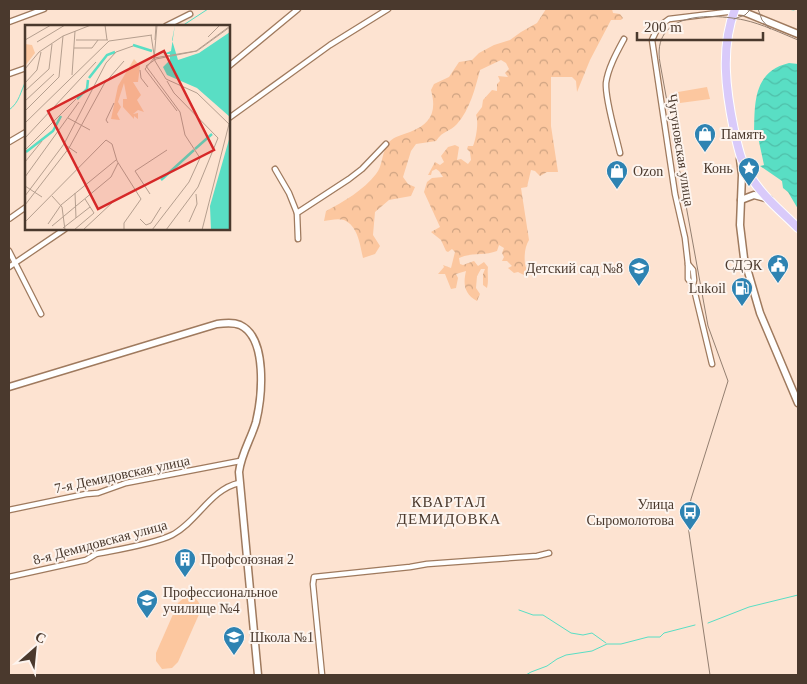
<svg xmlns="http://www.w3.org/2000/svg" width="807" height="684" viewBox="0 0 807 684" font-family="'Times New Roman',serif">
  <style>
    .forest { fill: url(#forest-crowns) }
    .pitch { fill: #fcc79f }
    .water { fill: url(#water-waves) }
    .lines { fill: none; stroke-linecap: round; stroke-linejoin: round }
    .stream { stroke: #59dec4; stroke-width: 1 }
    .street-casing { stroke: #9f7a5e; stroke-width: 7 }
    .secondary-casing { stroke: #9f7a5e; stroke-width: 9 }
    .primary-casing { stroke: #fff; stroke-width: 10 }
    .street { stroke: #fff; stroke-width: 4.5 }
    .secondary { stroke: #fff; stroke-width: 6 }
    .primary { stroke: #d9cafa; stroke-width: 8 }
    .tram { stroke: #937f70; stroke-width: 1 }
    .labels { text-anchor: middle; stroke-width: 4; stroke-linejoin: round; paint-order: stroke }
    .poi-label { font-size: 14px; fill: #4a392d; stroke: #fdf4ee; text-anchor: start }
    .street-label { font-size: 14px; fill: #4a392d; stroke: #fdf4ee }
    .neighbourhood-label { font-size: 15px; letter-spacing: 1px; fill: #4a392d; stroke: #fdf4ee }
    .inset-river { fill: none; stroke: #59dec4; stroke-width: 2.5 }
    .inset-road { fill: none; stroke: #b59f8f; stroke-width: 1 }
    .view { fill: #d62828; fill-opacity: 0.15; stroke: #d62828; stroke-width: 2.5 }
    .inset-edge { fill: none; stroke: #4a392d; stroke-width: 2.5 }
  </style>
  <defs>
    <pattern id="forest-crowns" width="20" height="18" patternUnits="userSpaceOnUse" patternTransform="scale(1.25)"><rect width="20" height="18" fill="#fcc79f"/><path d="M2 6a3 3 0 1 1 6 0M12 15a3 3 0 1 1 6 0" fill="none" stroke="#cea382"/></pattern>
    <pattern id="water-waves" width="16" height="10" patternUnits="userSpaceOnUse" patternTransform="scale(1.25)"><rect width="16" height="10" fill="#59dec4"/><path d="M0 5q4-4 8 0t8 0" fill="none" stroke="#4fbfa9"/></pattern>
  </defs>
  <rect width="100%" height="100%" fill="#fde3d1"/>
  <!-- forest -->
  <path class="forest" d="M546,9h66l1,4 7,1 3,4 -2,2h-10l-21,40 -13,32 -1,-11 -4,-4h-21v49l7,46h-11l-7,4 -5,-5 -4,-1 -4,17 -6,1 8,52c-4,6 -5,16 -4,24 0,4 4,6 4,11h-5l-6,-3 -4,1 -6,-5 4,-2 -5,-5h-5l2,-4 -2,-4 2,-5 -5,-3 -2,6c-13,5 -25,1 -38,7l1,6 3,1 11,-4 4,5 6,-4 4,5c-1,7 1,13 -1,21l-4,-3v-11l2,-5h-4l-4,7 -1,12 4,6 -3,7c-13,-7 -14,-17 -11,-30l-10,3 2,4 -2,10 -5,1 -6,-15h-7l6,-7 -1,-2 8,3 4,-16 -3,-3 -4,3 -2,-1 -5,-11 -10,-8 9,-5 -16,-35 3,-10 5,-4 11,-1 -4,-6 -3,-2 -4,2 -1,4h-3l7,-13 5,3 4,-3 -3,-6 7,-9 7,-2 4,2 -2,13 4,-1 7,5 3,-4 -1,-8 -3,-3 1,-3h5c3,-7 6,-24 3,-31l6,-8 1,-7 9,-10 5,1v-7l3,-3 -2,-5 10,1 -3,-4 4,-4 -3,-6 -5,-3 -21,10c-5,19 -10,39 -23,54 -7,8 -14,6 -21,17l-20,3 -5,7 -8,26 5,7 7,3 -4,9 -22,4 -14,12 -2,23 7,11 -5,8 -12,4c-3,-13 -5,-32 -19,-38 -6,-2 -14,0 -20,1l2,-10c17,-9 38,-21 50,-37 7,-8 5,-21 13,-32 6,-6 13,-7 21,-10 21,-8 27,-20 21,-42l3,-6 15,-7 10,-15 13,-2 7,-7 15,-8 16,-5 11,-8 16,-9z"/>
  <!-- pitch -->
  <g class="pitch">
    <polygon points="707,87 710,99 680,103 678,92"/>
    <path d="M189,596c9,2 12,8 11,16l-22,50 -6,6 -10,1 -6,-8v-8l22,-50 7,-6z"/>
  </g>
  <!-- water -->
  <path class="water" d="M789,63l9,1v145l-10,-17 -5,-4 -1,-7 -22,-15 4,-1 -6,-28 -4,1c1,-31 -3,-66 35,-75z"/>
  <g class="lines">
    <!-- stream -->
    <g class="stream">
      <polyline points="787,9 794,10"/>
      <polyline points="182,26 208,9"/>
      <path d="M9,110c11,-8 11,-18 17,-29"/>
      <polyline points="519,610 533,615 543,615 571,633 583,635 592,633 606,643"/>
      <polyline points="708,623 749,607 798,595"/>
      <polyline points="526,675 531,672 547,666 557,659 566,655 592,651 607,644 621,644 648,637 660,637 664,633 695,625"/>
    </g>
    <!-- street casing -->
    <g class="street-casing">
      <g id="street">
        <polyline points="9,22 44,9"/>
        <polyline points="166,26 190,14"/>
        <polyline points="229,66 298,9"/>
        <polyline points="9,74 26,68"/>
        <polyline points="229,118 330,45 388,9"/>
        <polyline points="9,142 26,132"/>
        <path d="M620,153c-4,-18 -15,-53 -14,-70 2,-15 11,-31 18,-44"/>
        <polyline points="275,169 289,193 297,213"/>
        <polyline points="9,219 26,207"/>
        <polyline points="298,239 297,213 349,179 362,169 386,144"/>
        <polyline points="9,251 41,314"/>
        <polyline points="688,264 688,279 693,285"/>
        <polyline points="9,267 65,229"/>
        <polyline points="712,364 693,285 694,280 693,270 688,264 685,238 675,194 652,40 658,27 669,19 735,11"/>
        <polyline points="9,510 86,494 98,493 126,483 240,461"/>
        <path d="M9,577l77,-17 10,-6c20,-4 58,-10 76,-19 25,-13 39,-46 67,-52"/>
        <polyline points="322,675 313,584 314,577 410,567 427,564 537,556 549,553"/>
      </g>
    </g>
    <!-- secondary casing -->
    <g class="secondary-casing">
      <g id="secondary">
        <polyline points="735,11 744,12 798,34"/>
        <polyline points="740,159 742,175 740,225 744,258 760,313 798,403"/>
        <polyline points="741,200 754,195 769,199"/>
        <path d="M9,387l208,-63c8,-1 16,-2 23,1 28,13 22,72 16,97 -5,17 -15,32 -17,50l19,203"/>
      </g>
    </g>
    <!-- primary casing -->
    <g class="primary-casing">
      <path id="primary" d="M735,9c-15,39 -9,82 -1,121 4,16 6,30 15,44 12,21 32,37 49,54"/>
    </g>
    <!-- street -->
    <use href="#street" class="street"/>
    <!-- secondary -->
    <use href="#secondary" class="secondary"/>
    <!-- primary -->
    <use href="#primary" class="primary"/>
    <!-- tram -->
    <g class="tram">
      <polyline points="758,9 762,20 770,29"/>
      <polyline points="734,19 745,15 751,9"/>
      <path d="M710,675l-23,-156 4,-20 37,-118 -20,-55 -48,-263c-9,-51 49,-50 84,-43 18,4 37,13 54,20"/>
    </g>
  </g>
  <!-- icons -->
  <defs>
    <g id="shop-pin" transform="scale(1.125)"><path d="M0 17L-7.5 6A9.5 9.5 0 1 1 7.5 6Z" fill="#2e83b2" stroke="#fdf4ee"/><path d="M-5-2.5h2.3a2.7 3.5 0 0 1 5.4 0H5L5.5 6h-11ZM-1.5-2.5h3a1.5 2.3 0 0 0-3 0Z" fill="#fff"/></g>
    <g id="sight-pin" transform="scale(1.125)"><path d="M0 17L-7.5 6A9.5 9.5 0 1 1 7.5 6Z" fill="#2e83b2" stroke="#fdf4ee"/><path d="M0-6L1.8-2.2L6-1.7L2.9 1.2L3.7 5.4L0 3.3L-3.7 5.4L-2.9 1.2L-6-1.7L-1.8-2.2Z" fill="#fff"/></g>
    <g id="civic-pin" transform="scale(1.125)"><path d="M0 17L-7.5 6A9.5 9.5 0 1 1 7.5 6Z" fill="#2e83b2" stroke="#fdf4ee"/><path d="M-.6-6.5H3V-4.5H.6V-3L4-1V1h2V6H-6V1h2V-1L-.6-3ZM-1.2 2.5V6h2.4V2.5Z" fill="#fff"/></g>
    <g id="school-pin" transform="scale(1.125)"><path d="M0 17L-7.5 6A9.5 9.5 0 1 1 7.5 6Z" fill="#2e83b2" stroke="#fdf4ee"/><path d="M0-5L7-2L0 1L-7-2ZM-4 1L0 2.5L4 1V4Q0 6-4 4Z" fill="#fff"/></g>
    <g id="fuel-pin" transform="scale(1.125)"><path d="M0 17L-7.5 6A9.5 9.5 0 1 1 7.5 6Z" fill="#2e83b2" stroke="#fdf4ee"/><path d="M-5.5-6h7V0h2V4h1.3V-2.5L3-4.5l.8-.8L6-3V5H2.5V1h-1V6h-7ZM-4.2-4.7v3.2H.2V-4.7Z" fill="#fff"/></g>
    <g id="bus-pin" transform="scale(1.125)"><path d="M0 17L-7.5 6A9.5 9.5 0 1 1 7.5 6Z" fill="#2e83b2" stroke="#fdf4ee"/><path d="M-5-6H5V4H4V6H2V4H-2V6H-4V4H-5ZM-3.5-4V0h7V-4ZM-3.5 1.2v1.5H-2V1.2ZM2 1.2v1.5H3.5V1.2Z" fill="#fff"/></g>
    <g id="building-pin" transform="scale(1.125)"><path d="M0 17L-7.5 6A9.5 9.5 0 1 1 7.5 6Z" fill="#2e83b2" stroke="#fdf4ee"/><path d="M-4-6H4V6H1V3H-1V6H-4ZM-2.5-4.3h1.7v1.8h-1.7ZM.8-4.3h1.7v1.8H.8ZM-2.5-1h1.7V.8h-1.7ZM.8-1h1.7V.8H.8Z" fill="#fff"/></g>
    <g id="university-pin" transform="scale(1.125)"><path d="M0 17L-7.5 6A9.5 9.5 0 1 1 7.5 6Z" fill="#2e83b2" stroke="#fdf4ee"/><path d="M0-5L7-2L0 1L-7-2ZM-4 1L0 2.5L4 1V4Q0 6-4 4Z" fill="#fff"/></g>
  </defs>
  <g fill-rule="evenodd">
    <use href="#shop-pin" x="705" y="134"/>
    <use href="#sight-pin" x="749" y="168"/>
    <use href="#shop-pin" x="617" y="171"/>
    <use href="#civic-pin" x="778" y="265"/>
    <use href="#school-pin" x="639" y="268"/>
    <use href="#fuel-pin" x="742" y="288"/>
    <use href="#bus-pin" x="690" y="512"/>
    <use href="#building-pin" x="185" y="559"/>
    <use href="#university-pin" x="147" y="600"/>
    <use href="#school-pin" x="234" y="637"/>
  </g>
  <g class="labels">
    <!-- poi labels -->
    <g class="poi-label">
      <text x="721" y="139">Память</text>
      <text x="733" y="173" text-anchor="end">Конь</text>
      <text x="633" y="176">Ozon</text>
      <text x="762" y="270" text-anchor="end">СДЭК</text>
      <text x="623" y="273" text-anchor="end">Детский сад №8</text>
      <text x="726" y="293" text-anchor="end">Lukoil</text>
      <text x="674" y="509" text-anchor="end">Улица<tspan x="674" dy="16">Сыромолотова</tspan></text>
      <text x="201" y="564">Профсоюзная 2</text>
      <text x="163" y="597">Профессиональное<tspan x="163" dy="16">училище №4</tspan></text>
      <text x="250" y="642">Школа №1</text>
    </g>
    <!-- street labels -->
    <g class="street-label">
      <text transform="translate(681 150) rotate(81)" y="5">Чугуновская улица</text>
      <text transform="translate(122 474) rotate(-12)" y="5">7-я Демидовская улица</text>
      <text transform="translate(100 542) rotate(-15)" y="5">8-я Демидовская улица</text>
    </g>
    <!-- neighbourhood labels -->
    <g class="neighbourhood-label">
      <text x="449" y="507">КВАРТАЛ<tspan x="449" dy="17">ДЕМИДОВКА</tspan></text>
    </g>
  </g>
  <!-- overview -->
  <g transform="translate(25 25)">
    <rect width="205" height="205" fill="#fde3d1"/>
    <path d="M109,34l6,7 -2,16h-5l8,13 -4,5 7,12 -6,-2 -5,4 5,-1v6l-4,-3v3l-11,-12v-8h4l-3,-16 -6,19 3,5 -4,7 3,6 -9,-1 7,-33z" fill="#fcc79f"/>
    <path d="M0,19l7,1 3,8 -10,13z" fill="#fcc79f"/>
    <path d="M150,0l-3,15 6,20 21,-7 31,-21v85l-33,-29 -30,-13 -4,-8 7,-7v-6h-7l8,-3zM205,111v94h-19l-1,-24z" fill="#59dec4"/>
    <path class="inset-river" d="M108,20l19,6M64,53l18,-23 8,-3M52,74l10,-10 1,-9M170,124l17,-15M1,127l27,-21 8,-15M136,155l33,-30"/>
    <path class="inset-road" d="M80,0l2,15M126,10l4,26 11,18 31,14 32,31 -27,106M183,12l12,-12M0,15l26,-15M51,15h32M130,15l1,-15M12,17l28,-17M49,23h18l6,-8M129,33l-9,11 32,42M129,33l42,-7 34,-25M129,35l3,-35M0,44l14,-17 24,-16 28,-11M115,45l1,8 7,9M47,50l3,-44M0,58l12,-13 4,-18M0,66l24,-22 3,-25M0,76l29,-27M0,86l34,-34 4,-41M43,93l22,12M0,98l84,-82 43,-6M83,98l-2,-3 8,-17M0,113l71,-76M39,119l13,9M0,125l51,-51M0,137l17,-21M0,152l54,-75M0,161l17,11M50,168l1,25M125,169l-15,-23 32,-21M0,171l39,-52 42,-81 10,-11 17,-6M27,171l10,11 3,23M60,174l9,14M0,180l44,-57 35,-64 20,-23M115,194l6,6 5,-2 10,-16M0,197l81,-82 6,4 5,17 24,38 -17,24v7M164,197l8,-18 -1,-10M23,199l13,-19 55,-45M27,201l59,-49 7,-14M38,203l27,-21M49,205l20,-17M58,205l31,-29 30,-16M127,205l37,-48 11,-24 -15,-23 -5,-23 -34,-46 10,-7 41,-8 33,-24M141,205l32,-43 20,-49 -44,-45 -7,-12"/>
    <path class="view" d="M139,26l50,99 -116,59 -50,-98z"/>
    <rect width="205" height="205" class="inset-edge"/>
  </g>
  <!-- border -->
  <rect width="807" height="684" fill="none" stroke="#4a392d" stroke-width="20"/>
  <!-- north arrow -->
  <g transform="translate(35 649) rotate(27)" stroke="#fdf4ee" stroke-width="4" paint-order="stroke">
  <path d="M0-4L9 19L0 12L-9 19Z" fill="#4a392d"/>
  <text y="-8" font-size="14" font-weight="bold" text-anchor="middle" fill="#4a392d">С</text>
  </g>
  <!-- scale -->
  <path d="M637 32v8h126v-8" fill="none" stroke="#4a392d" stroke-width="2.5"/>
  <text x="644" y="32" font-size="15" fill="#4a392d" stroke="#fdf4ee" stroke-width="4" paint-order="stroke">200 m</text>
</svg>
